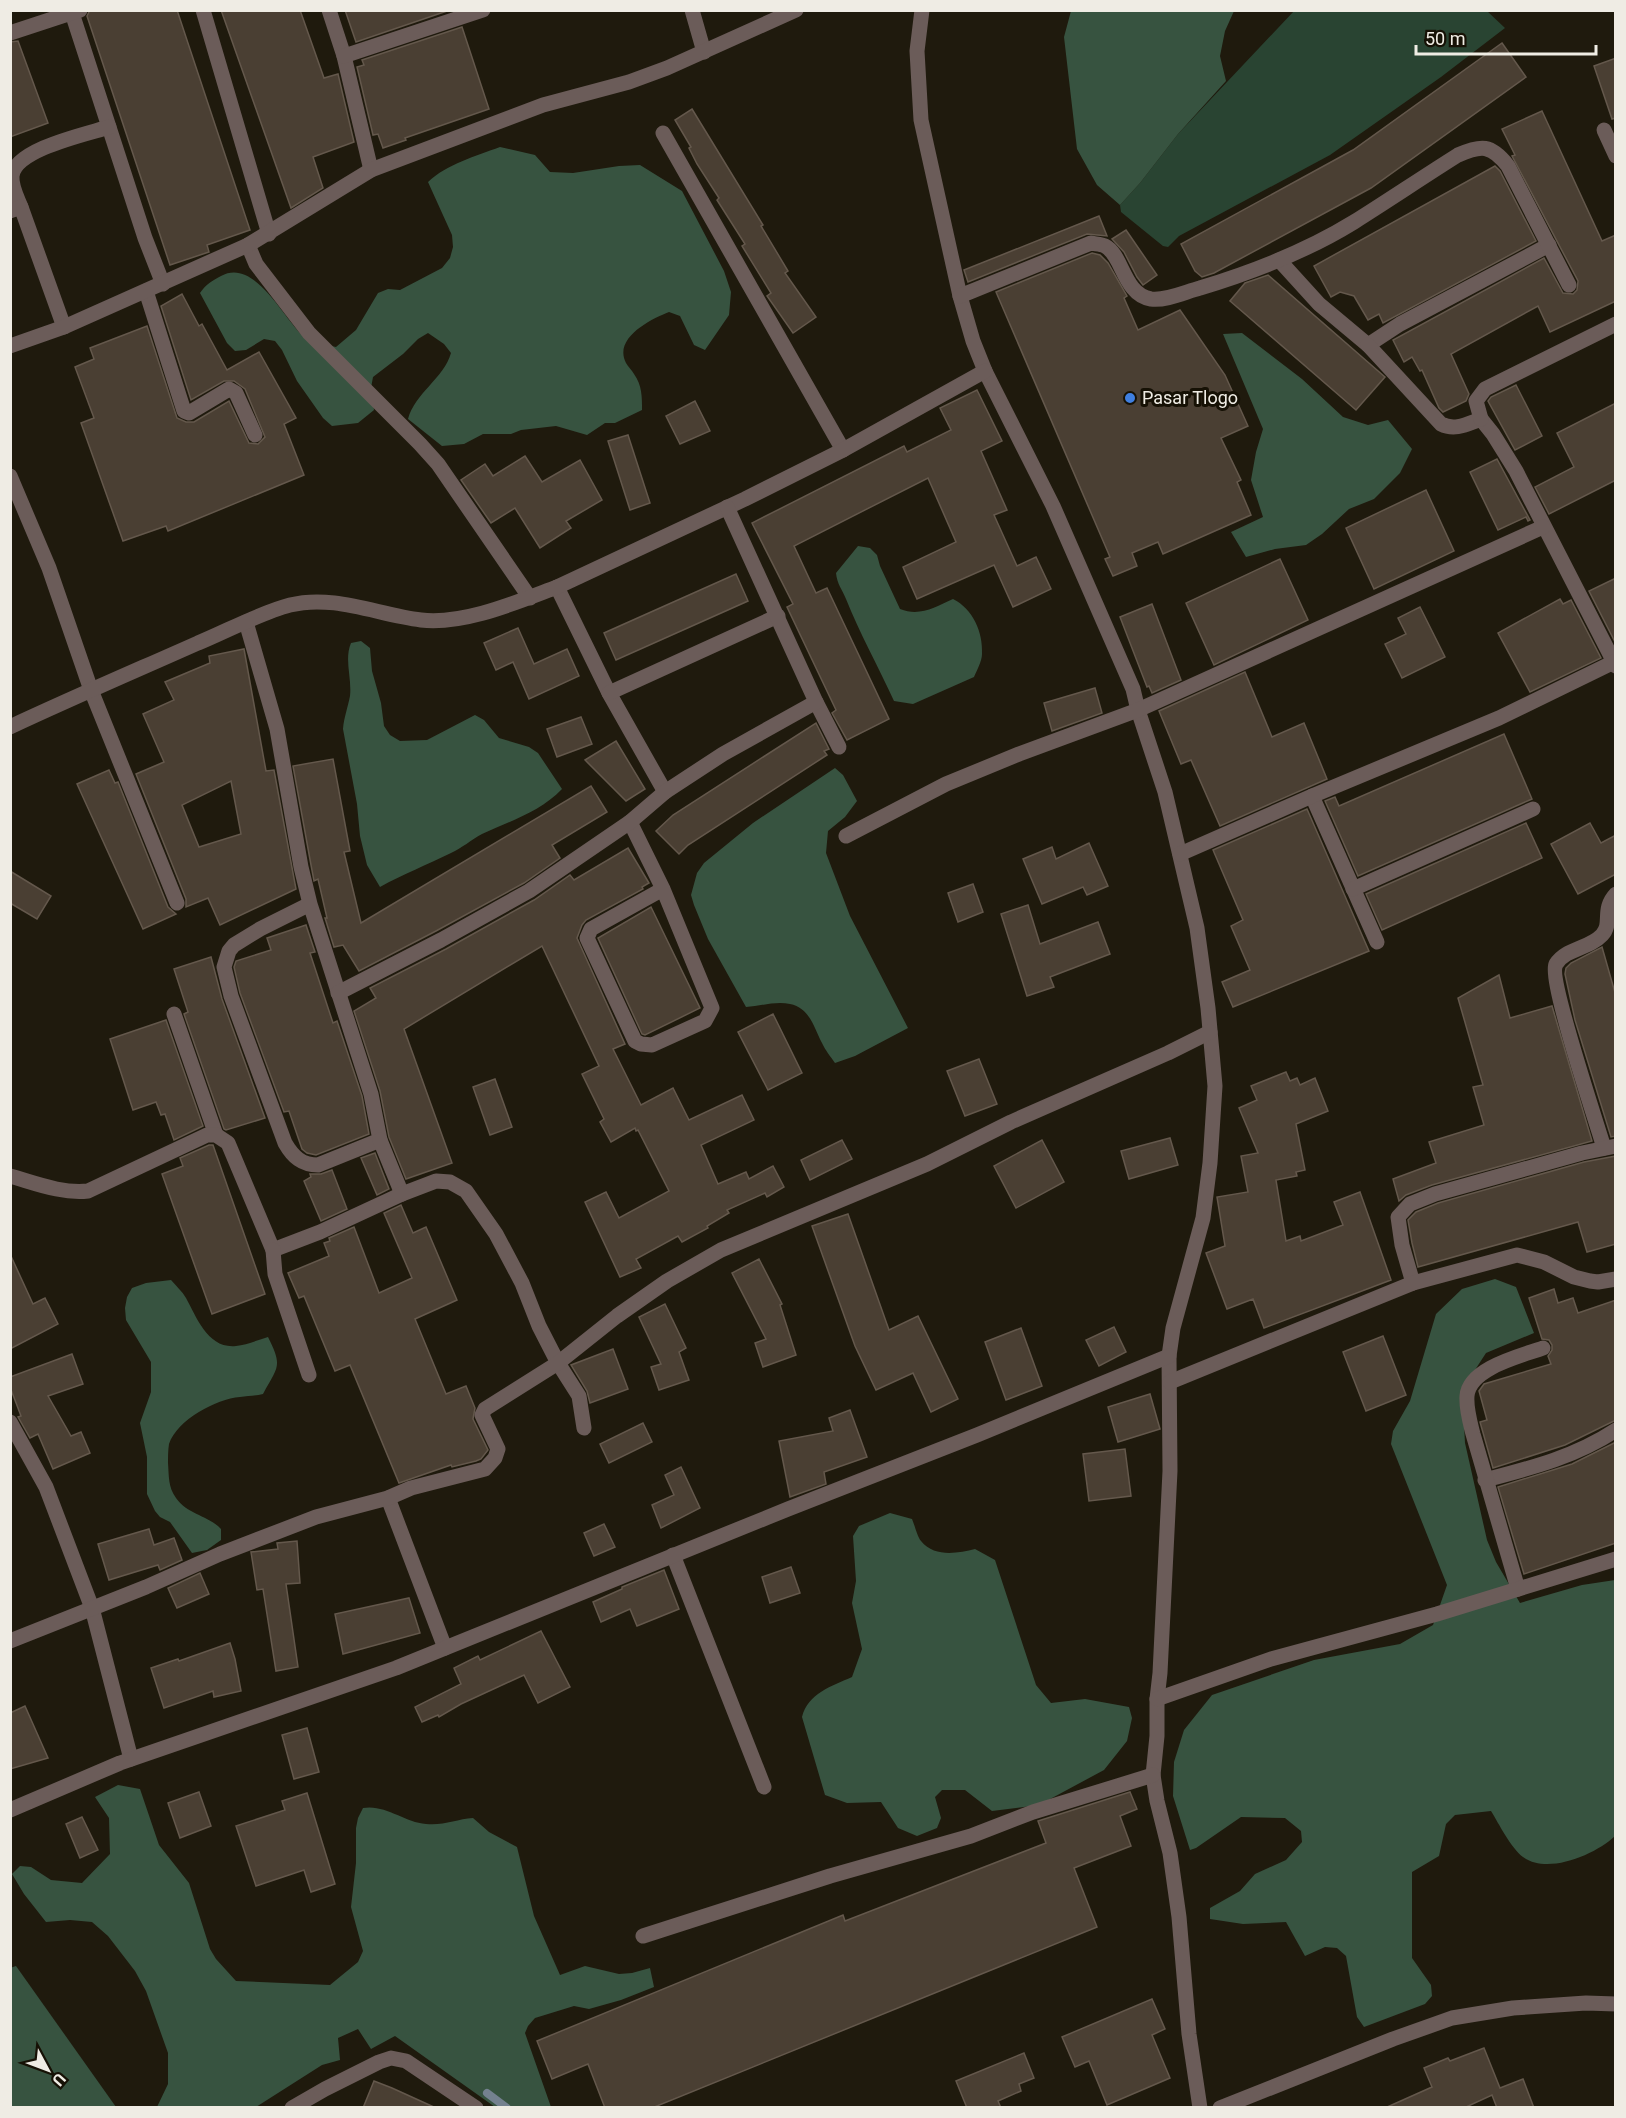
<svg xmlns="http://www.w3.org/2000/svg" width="1626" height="2118" viewBox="0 0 1626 2118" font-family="Roboto,sans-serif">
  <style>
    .green { fill: #294432 }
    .forest { fill: #375340 }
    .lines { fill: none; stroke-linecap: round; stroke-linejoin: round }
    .stream { stroke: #74818f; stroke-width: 8 }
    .building { fill: #4a3f33; stroke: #64584c; stroke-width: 1.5; fill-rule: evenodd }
    .minor { stroke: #6b5c59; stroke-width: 15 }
    .shop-dot { fill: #3f7fe0; stroke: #161105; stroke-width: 2 }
    .labels { text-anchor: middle; stroke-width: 6; stroke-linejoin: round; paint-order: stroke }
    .poi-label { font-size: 18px; fill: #efece4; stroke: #161105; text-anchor: start }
  </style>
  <rect width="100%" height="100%" fill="#1f1a0d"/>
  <!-- green -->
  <polygon class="green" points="1294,11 1487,11 1505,28 1441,77 1330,155 1179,236 1168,247 1163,246 1121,212 1120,205 1140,183 1178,134"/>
  <!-- forest -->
  <g class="forest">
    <polygon points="1071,11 1234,11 1225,31 1220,56 1226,81 1178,134 1140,183 1120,205 1097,185 1077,149 1064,37"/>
    <path d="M500,147l35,8 15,17 23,1 46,-7 21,-1 42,26 42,80 7,21 -2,23 -24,35 -11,-5 -14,-29 -11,-4c-18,7 -56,26 -43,51 2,4 6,7 8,11 8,11 8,23 8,36l-27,13h-10l-18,12 -31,-9 -35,4 -10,4h-28l-19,10 -22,2 -34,-27c7,-26 36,-41 43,-66l-7,-9 -16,-11 -10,6 -15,15 -30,23 -2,11 3,22 -16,13 -26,3 -9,-8 -26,-37 -15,-31 -7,-9 -11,-2 -18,11 -11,1 -8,-8 -27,-50c6,-9 12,-12 21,-17 34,-19 63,44 84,62 7,5 22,7 31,9l20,-17 22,-37 10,-4 12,1 42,-22 8,-10 3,-11 -1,-12 -24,-53c19,-18 48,-26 72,-35z"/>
    <polygon points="1242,333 1302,379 1343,417 1368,425 1388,420 1412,449 1400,473 1374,499 1349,509 1322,534 1306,545 1275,549 1246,557 1231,532 1263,517 1251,480 1256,452 1263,429 1223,334"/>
    <path d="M858,546l12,2 7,7 3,11 20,43c20,8 35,-2 53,-10 20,10 30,33 29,55 0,7 -5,16 -8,23l-61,27 -19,-3c-16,-35 -34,-67 -48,-102 -4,-10 -9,-15 -10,-26z"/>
    <path d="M361,641l9,7 2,23 9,32 3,23 6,9 10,6 27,-1 48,-25 9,5 15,18 30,9 9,6 24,36c-22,23 -52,32 -80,45 -11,6 -20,14 -31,19 -24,12 -48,21 -71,34l-13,-22 -7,-29 -3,-32 -14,-75c1,-12 5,-22 7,-33 2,-19 -6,-36 1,-53z"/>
    <path d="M835,768l8,7 14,26 -12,16 -17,14 -2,22 24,63 58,112 -53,28 -20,7c-4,-6 -10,-13 -13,-20 -8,-15 -12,-35 -32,-39 -14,-3 -30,2 -44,3l-38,-68 -14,-34 -3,-10 6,-22 7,-10 49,-40z"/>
    <path d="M1495,1279l21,8 18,46 -48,20 -24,37 3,53 22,97 9,22 24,41 62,-18 33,-5v256c-20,19 -68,39 -92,21 -12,-9 -24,-33 -32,-46l-36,4 -9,9 -7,32 -27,16v86l19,27 1,11 -7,8 -61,23 -7,-10 -11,-61 -9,-8 -12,-1 -20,9 -19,-34 -43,2 -33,-5v-11l30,-17 15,-17 31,-14 16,-18 -1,-11 -16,-13 -44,-1 -45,31 -6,2 -17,-54 1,-34 10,-32 28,-35 102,-35 86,-16 33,-19 14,-40 -56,-141 2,-13 17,-30 26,-87 26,-25z"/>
    <path d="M171,1280c5,6 11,11 15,18 11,20 22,51 50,48 10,-1 22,-6 32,-9 15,30 10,29 -5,57 -8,2 -15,2 -23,3 -24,2 -63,23 -71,47 -1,6 -1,13 -1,19 1,13 0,24 8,35 12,17 32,17 45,31v11l-14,10 -15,3 -22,-31 -10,-5 -5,-6 -8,-17v-37l-7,-34 11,-31v-30l-25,-42 -1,-12 2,-11 5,-9 14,-5z"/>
    <path d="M890,1513l22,6c3,7 5,17 9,22 14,17 37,12 54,8l20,11 41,125 15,18 34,-4 44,8 3,11 -5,23 -23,29 -65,35 -47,6 -27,-21h-23l-7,7 6,21 -4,10 -20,8 -19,-8 -17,-26 -34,1 -22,-8 -23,-78c6,-24 30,-31 50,-40l10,-28 -10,-46 4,-22 -3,-45 6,-10z"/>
    <path d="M118,1785l22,4 19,56 30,38 21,66 6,10 20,22 94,4 28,-23 5,-11 -12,-44 5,-44v-35l2,-10 5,-10c22,-4 41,14 63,16 17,2 31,-5 47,-6l16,14 28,15 17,69 26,59 25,-9 34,8 13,-1 18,-5 4,19 -33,13 -32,9 -15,-3 -39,12 -7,8 -3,7 26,74h-56l-100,-71 -24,13 -13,-20 -20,9 2,22 -18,5 -66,42h-99l11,-23v-31l-22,-62 -11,-20 -27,-35 -16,-14 -22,-2 -24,2 -22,-28 -12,-20 8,-8 11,1 20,13 31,3 28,-29 -1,-36 -14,-21z"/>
    <polygon points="16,1966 116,2107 11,2107 10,1968"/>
  </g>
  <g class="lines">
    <!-- stream -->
    <polyline class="stream" points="487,2093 507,2108"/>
  </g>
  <!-- building -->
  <g class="building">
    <polygon points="90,10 177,10 250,230 207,245 209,252 170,265 87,16"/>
    <polygon points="221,10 300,10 324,78 338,74 354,142 313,157 323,188 291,208"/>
    <polygon points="345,10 450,10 356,42"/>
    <polygon points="462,27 489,109 405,138 406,140 383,148 378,134 373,135 357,67 364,65 362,60"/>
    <polygon points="18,41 48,123 10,137 10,42"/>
    <polygon points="1502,43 1526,77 1371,188 1214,273 1202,277 1195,271 1181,244 1353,150"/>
    <polygon points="1616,58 1616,118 1612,119 1594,66"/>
    <polygon points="692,109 763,225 761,226 788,271 785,273 816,317 793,333 767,296 771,293 742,246 745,244 717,200 719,198 697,164 689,148 691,147 675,120"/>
    <polygon points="1542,111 1602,241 1616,235 1616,301 1550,332 1538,306 1451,354 1469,394 1466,401 1443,412 1439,408 1422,370 1420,371 1412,357 1404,362 1393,340 1544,258 1563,293 1573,294 1577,290 1578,281 1512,156 1515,155 1502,129"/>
    <polygon points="1495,166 1500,171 1536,241 1383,323 1379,314 1368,320 1354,296 1340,292 1331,297 1314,266"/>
    <polygon points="1099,216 1107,236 1087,234 968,282 964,270"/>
    <polygon points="1126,230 1157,275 1143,285 1137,277 1124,252 1112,239"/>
    <polygon points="1092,253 1100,255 1108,263 1127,296 1124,298 1138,330 1180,310 1225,375 1248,426 1221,438 1241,480 1237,482 1251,515 1163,554 1158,542 1132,553 1137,566 1113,576 1105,559 1110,557 996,292"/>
    <polygon points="1268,275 1385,377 1356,410 1230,301 1245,283"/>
    <polygon points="182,294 199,326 202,324 227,370 259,352 296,418 284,424 304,475 168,531 166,526 123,541 81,423 94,418 75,367 94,359 90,348 147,326 177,418 186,422 194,422 229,401 249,443 258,444 265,437 245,389 234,381 224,381 191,400 161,306"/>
    <polygon points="1516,385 1542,436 1515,450 1488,401 1491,397"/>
    <polygon points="977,390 1002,441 981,451 1007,510 994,515 1017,566 1036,557 1051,589 1013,607 994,565 917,599 903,567 956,542 928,478 794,546 816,593 827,588 889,719 847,740 832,713 836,710 787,607 793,604 752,523 904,446 907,452 951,430 940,408"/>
    <polygon points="695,401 710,431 680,444 666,416"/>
    <polygon points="1616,403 1616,480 1549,514 1535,487 1574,467 1557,433"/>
    <polygon points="628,435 650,503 630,510 608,441"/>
    <polygon points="525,456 542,482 580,460 602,500 566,521 571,528 540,548 515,508 491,523 461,480 485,464 493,476"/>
    <polygon points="1497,459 1530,520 1528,521 1526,517 1498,530 1470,472"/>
    <polygon points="1426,490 1454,551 1374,589 1346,528"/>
    <polygon points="1280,559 1308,620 1214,665 1186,603"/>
    <polygon points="736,574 748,601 616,660 604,633"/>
    <polygon points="1616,578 1616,644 1589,591"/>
    <polygon points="1560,599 1563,604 1571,600 1601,658 1530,692 1498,633"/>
    <polygon points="1152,604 1181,680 1152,693 1149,686 1147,687 1120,617"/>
    <polygon points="1420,607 1445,657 1402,678 1385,644 1406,634 1398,618"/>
    <polygon points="518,628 534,664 567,649 579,676 529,699 513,662 496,670 484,643"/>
    <path d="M244,649l22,122 8,-1 22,119 -76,36 -12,-27 -22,9v-8l-50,-125 28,-12 -21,-48 31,-14 -9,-18 45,-19 -1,-7zM231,781l10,53 -42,13 -17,-42z"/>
    <polygon points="1245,672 1272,737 1304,723 1327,779 1220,826 1191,760 1181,764 1159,711"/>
    <polygon points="1095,688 1102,713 1052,731 1044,703"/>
    <polygon points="581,717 592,744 557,757 547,729"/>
    <polygon points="816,723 829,749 824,751 827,755 688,845 679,854 656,831 673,815"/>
    <polygon points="1504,734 1532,799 1358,876 1325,801 1335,797 1339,806"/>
    <polygon points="616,741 645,789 626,801 585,760"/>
    <polygon points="333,759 350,851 344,852 361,923 591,786 607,812 552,845 560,858 524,883 436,931 359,971 343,945 334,947 325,918 327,918 318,879 314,881 311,865 293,766"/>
    <polygon points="109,770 115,783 118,782 168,907 176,914 143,929 77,784"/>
    <polygon points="1307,809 1369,951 1233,1007 1222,982 1250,970 1231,926 1243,920 1213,850"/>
    <polygon points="1526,823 1542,858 1382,930 1366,894"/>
    <polygon points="1590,823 1601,843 1616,835 1616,874 1578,894 1551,844"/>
    <polygon points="1089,843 1108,886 1087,895 1083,887 1042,904 1023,859 1052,847 1056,859"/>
    <polygon points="628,848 649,883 642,887 643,889 586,920 582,925 577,938 625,1044 613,1049 641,1105 673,1088 689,1120 742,1095 754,1120 701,1145 718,1184 746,1172 749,1179 773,1166 784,1187 767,1197 765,1193 727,1210 729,1213 707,1226 708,1228 682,1242 678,1236 636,1259 641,1268 620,1277 585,1202 606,1192 619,1218 669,1191 638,1130 636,1131 635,1128 611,1142 600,1122 604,1119 582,1074 599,1066 542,946 404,1029 452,1163 406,1179 389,1137 380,1091 354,1011 376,998 370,988 446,949 534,900 570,875 574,880"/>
    <polygon points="10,871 51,896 37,919 10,903"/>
    <polygon points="973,884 983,912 958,922 948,893"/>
    <polygon points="1028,905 1040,944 1098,922 1110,954 1050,977 1054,987 1027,996 1001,914"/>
    <polygon points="651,907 700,1008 645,1035 642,1034 598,938"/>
    <polygon points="306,925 315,952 310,953 333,1023 337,1021 362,1096 369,1134 316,1155 307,1153 302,1149 289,1111 284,1112 240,993 234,967 236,961 271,950 267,938"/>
    <polygon points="1602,947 1616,996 1616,1136 1611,1137 1575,1020 1565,974 1566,968 1571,963"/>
    <polygon points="211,957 222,999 265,1118 226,1130 224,1129 184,1014 188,1012 174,969"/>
    <polygon points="1499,975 1510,1018 1552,1006 1592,1141 1432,1185 1406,1195 1399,1201 1393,1179 1436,1163 1429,1142 1484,1125 1473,1087 1483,1085 1458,998"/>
    <polygon points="773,1014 802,1073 768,1090 738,1032"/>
    <polygon points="166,1020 203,1126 174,1140 165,1114 161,1115 156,1102 133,1110 110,1039"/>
    <polygon points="979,1059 997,1104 965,1116 947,1071"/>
    <polygon points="1286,1072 1290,1081 1297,1078 1300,1085 1315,1078 1328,1111 1296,1124 1305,1170 1296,1172 1297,1176 1276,1180 1286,1241 1300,1236 1301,1241 1343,1225 1334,1202 1360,1192 1391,1280 1264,1328 1253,1299 1227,1309 1206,1253 1225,1246 1217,1197 1248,1192 1241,1156 1258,1153 1239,1108 1257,1100 1251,1086"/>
    <polygon points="495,1079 512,1127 490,1135 473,1087"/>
    <polygon points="1170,1138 1178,1165 1129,1179 1121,1151"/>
    <polygon points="842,1140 852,1159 810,1180 801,1160"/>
    <polygon points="1042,1140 1064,1182 1016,1208 994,1166"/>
    <polygon points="209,1145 213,1145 265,1294 212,1314 162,1174 183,1166 180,1158"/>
    <polygon points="375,1153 389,1189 377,1195 361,1158"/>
    <polygon points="1616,1156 1616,1244 1587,1252 1578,1222 1418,1267 1412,1243 1408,1220 1416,1212 1438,1203 1584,1162"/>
    <polygon points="332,1170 347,1209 321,1221 304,1181 311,1177 310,1174 321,1174"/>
    <polygon points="401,1205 413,1233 426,1227 457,1300 415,1319 446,1394 466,1386 475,1408 473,1419 488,1450 481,1459 476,1461 452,1467 451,1465 399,1483 350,1365 335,1371 304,1296 299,1298 288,1273 329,1256 324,1243 330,1241 329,1238 354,1227 379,1293 412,1278 384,1213"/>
    <polygon points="848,1214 889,1330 918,1316 958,1399 931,1412 913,1373 876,1390 855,1346 812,1226"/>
    <polygon points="10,1254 33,1304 45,1298 58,1324 10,1349"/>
    <polygon points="759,1259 782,1304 780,1305 796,1355 763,1367 755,1343 766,1339 732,1273"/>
    <polygon points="1554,1289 1558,1303 1573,1298 1578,1313 1616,1300 1616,1420 1565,1445 1493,1468 1480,1422 1487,1420 1479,1391 1484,1384 1551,1364 1548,1356 1552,1350 1552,1345 1549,1340 1542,1339 1529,1298"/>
    <polygon points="665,1304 686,1348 679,1352 689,1380 659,1390 651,1367 661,1364 639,1317"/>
    <polygon points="1114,1327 1126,1352 1099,1366 1086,1340"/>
    <polygon points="1021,1328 1042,1386 1006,1400 985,1342"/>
    <polygon points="1383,1336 1406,1395 1366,1411 1343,1352"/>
    <polygon points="613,1349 628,1389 590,1403 587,1391 571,1365"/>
    <polygon points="72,1354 83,1384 48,1396 71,1436 81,1432 90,1453 53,1469 38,1434 30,1438 18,1417 21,1416 10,1387 10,1377"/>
    <polygon points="1150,1394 1160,1429 1118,1442 1108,1407"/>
    <polygon points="850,1410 867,1457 824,1472 826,1484 790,1497 779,1441 833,1431 829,1418"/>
    <polygon points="643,1423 652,1442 609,1463 600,1444"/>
    <polygon points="1616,1442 1616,1543 1524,1574 1498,1487 1572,1464"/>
    <polygon points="1125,1449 1131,1496 1089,1501 1083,1454"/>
    <polygon points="681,1467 700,1508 661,1528 652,1505 674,1495 665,1475"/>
    <polygon points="604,1524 615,1547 594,1556 584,1533"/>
    <polygon points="149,1529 154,1545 174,1538 182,1560 160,1570 158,1565 109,1580 98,1544"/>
    <polygon points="297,1541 300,1583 286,1584 298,1667 276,1671 263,1589 257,1590 251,1552 278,1549 277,1543"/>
    <polygon points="791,1567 800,1593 770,1603 762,1577"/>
    <polygon points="664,1570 679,1609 637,1626 630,1609 601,1622 593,1602 622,1589 622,1587"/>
    <polygon points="200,1573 209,1594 177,1608 168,1588"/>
    <polygon points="409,1598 420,1633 343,1654 335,1614"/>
    <polygon points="541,1631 570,1687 538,1703 524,1675 461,1704 439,1717 438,1715 422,1722 415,1707 461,1684 454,1668 478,1656 480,1660"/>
    <polygon points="230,1643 235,1659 241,1691 214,1697 213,1691 164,1708 151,1668 178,1659 179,1661"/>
    <polygon points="25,1706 48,1758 10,1769 10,1713"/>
    <polygon points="307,1728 319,1772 294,1779 282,1735"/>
    <polygon points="199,1792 211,1826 180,1838 168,1803"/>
    <polygon points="1130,1792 1137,1809 1120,1816 1131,1846 1074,1868 1097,1927 652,2108 605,2108 588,2064 552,2079 537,2041 843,1915 845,1921 1046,1843 1038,1821"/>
    <polygon points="307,1793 335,1884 311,1892 304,1870 256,1886 236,1826 285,1810 282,1801"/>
    <polygon points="82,1817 98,1850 80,1858 66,1824"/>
    <polygon points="1152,1999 1165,2029 1152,2035 1170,2078 1107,2105 1089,2061 1075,2067 1062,2037"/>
    <polygon points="1484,2048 1500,2088 1523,2079 1534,2108 1497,2108 1492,2095 1464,2108 1385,2108 1432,2087 1424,2068 1448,2058 1450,2061"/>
    <polygon points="1024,2053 1034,2078 1019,2084 1021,2091 998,2101 1001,2108 967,2108 956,2081"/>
    <polygon points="374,2081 392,2088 436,2108 363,2108"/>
  </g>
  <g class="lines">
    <!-- minor -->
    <g class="minor">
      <polyline points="203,10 269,234"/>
      <polyline points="329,10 344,56 371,170"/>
      <polyline points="692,10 704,52"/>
      <polyline points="922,10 917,51 921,120 960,296 973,341 985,371 1053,506 1133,689 1138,710 1165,792 1197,928 1208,1008 1215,1086 1210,1163 1203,1218 1173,1328 1169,1356 1170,1471 1160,1673 1157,1699 1157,1736 1153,1775 1157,1801 1170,1853 1179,1917 1189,2034 1200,2108"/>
      <polyline points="72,13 145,238 163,284"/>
      <polyline points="10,33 80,10"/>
      <polyline points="344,56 483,10"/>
      <polyline points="1604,130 1616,156"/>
      <polyline points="663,133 843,450"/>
      <path d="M21,207c-4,-10 -10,-21 -9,-31 3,-27 75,-42 97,-49"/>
      <polyline points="10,211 21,207 64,327"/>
      <polyline points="248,245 256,264 309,333 420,444 438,464 530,598"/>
      <polyline points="1279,260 1319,304 1368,345 1400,324 1549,245"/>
      <polyline points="146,291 184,411 189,413 229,389 236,393 255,435"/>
      <path d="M960,296l131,-53c4,1 10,1 14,3 18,9 18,48 46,53 15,2 34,-7 49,-11 53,-16 107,-37 154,-66 35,-22 69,-45 104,-67 23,-10 33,-11 50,11l61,119"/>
      <path d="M1368,345l73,79c14,7 26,0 40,-5l12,15 23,37 100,195"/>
      <polyline points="10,346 64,327 248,245 371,170 543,105 629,82 667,68 796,10"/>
      <polyline points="1481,419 1476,401 1485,389 1616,324"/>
      <polyline points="10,476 49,568 91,690 177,903"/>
      <polyline points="557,587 609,693 665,792"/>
      <path d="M246,622l31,107 24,138 9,37 61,190 9,46 -62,25c-16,0 -25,-8 -33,-22l-54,-147 -7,-29 5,-16 5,-6 26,-16 50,-25"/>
      <polyline points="609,693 778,616"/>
      <polyline points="816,702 839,747"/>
      <path d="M10,727c62,-29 125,-56 188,-84 27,-11 64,-31 92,-38 44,-11 88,10 131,15 43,5 96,-18 136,-33l188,-88 98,-49 142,-79"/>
      <polyline points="1312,796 1377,942"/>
      <polyline points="630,822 663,889 712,1008 705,1021 652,1045 641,1044 635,1041 587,938 591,929 663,889"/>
      <polyline points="846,836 946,784 1019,754 1138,710 1543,527"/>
      <polyline points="1180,854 1312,796 1499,718 1616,661"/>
      <polyline points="1353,889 1533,809"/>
      <polyline points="338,993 441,940 529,891 630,822 665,792 723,754 816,702 727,507"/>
      <polyline points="174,1014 216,1135"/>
      <polyline points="380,1140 402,1194"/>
      <path d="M1604,1148c-7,-24 -56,-170 -48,-184 10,-16 33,-15 46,-29 11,-12 -1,-25 14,-41"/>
      <path d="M10,1176c25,7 52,18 78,15l119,-56h9l12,8 45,107 47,-18 82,-38 34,-13 14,1 16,9 30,43 26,49 17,43 19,37 21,33 5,32"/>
      <polyline points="273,1250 275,1274 309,1375"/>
      <polyline points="1413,1283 1402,1245 1398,1217 1410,1204 1435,1194 1582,1153 1616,1146"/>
      <polyline points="1170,1382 1413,1283 1517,1255 1544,1262 1574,1277 1590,1281 1598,1282 1616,1279"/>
      <polyline points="10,1422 46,1487 92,1608 131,1759"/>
      <path d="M1485,1480c46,-12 90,-23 131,-50"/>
      <polyline points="388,1498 445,1648"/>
      <polyline points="673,1555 764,1787"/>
      <path d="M1518,1589l-45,-155c-3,-12 -7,-25 -6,-38 2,-28 54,-40 76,-48"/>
      <polyline points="10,1641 146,1587 220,1554 316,1517 388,1498 411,1488 485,1469 495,1458 498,1449 482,1415 485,1409 558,1363 617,1316 667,1281 721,1250 927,1164 1011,1122 1168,1053 1210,1032"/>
      <polyline points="1157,1699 1271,1659 1437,1614 1616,1559"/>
      <polyline points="10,1810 120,1763 396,1668 788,1509 977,1435 1169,1356"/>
      <polyline points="643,1936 830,1876 971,1836 1033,1812 1153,1775"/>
      <polyline points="292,2108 325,2089 379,2062 391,2058 406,2061 476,2108"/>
      <polyline points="1220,2108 1393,2039 1452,2018 1513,2008 1586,2003 1616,2004"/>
    </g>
  </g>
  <!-- markers -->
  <circle class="shop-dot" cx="1130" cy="398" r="6"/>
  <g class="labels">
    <!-- poi labels -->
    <g class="poi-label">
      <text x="1142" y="404">Pasar Tlogo</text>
    </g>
  </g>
  <!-- border -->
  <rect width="1626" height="2118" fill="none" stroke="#efece4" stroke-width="24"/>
  <!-- north arrow -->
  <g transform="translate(48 2070) rotate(131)" stroke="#161105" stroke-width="4.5" paint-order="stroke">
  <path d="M0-4.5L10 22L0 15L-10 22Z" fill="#efece4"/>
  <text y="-9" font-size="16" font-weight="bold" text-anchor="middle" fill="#efece4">U</text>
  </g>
  <!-- scale -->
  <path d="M1416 45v9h180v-9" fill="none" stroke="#efece4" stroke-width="3"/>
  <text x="1425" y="45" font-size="18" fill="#efece4" stroke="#161105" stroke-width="4.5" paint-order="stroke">50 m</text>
</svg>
